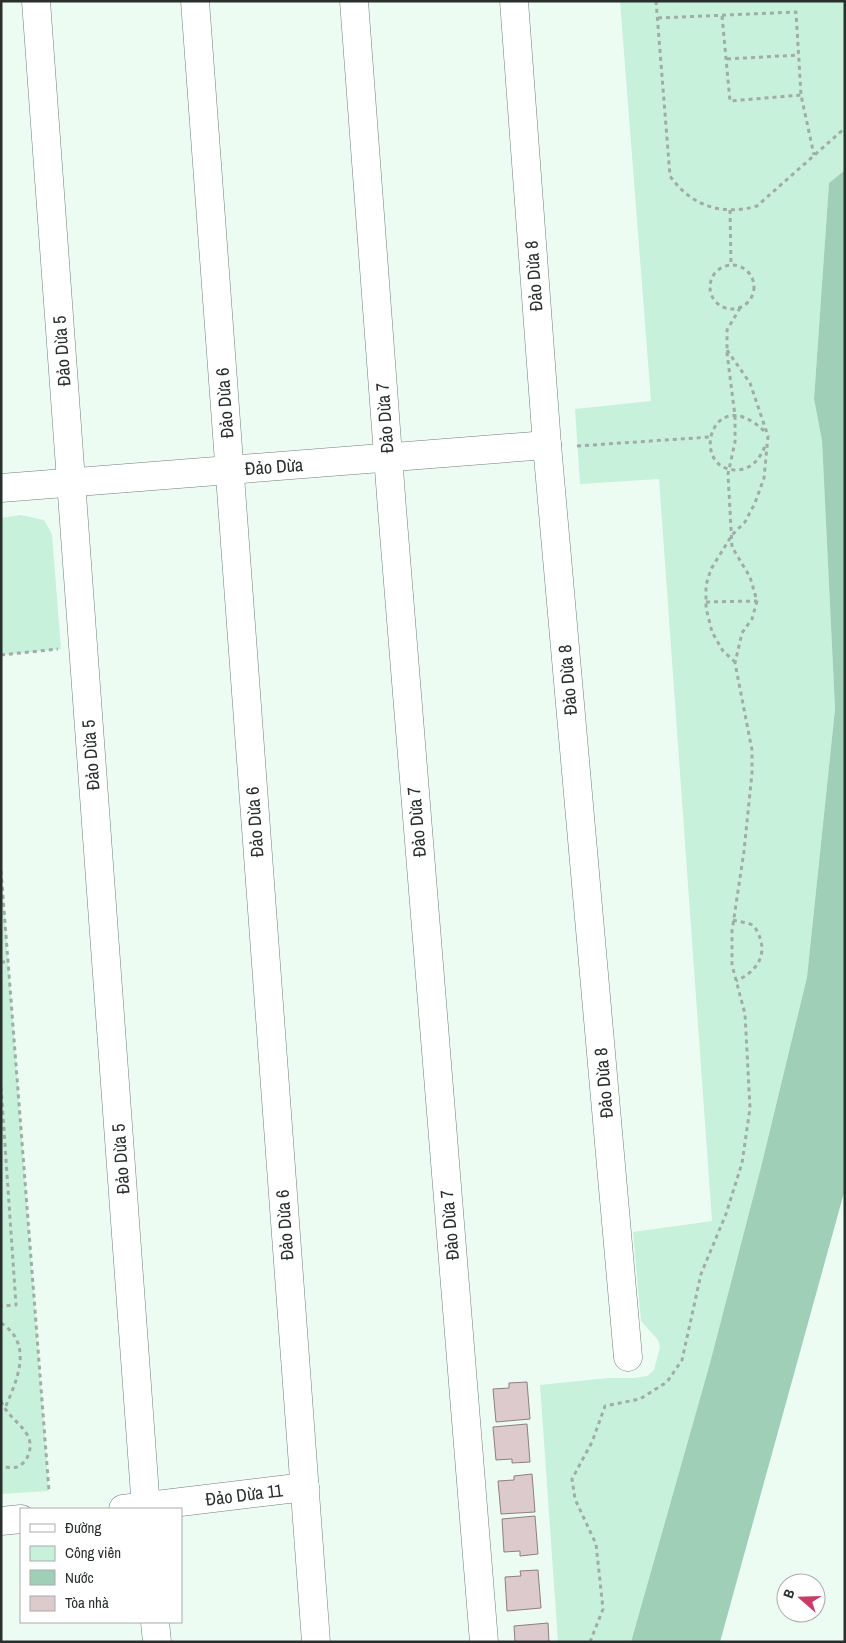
<svg xmlns="http://www.w3.org/2000/svg" width="846" height="1643" viewBox="0 0 846 1643" font-family="'Archivo Narrow',sans-serif">
  <style>
    .green { fill: #c8f1db }
    .water { fill: #9fd0b7 }
    .building { fill: #dccacc; stroke: #8f7e80 }
    .lines { fill: none; stroke-linecap: round; stroke-linejoin: round }
    .minor-casing { stroke: #717f77; stroke-width: 29 }
    .tertiary-casing { stroke: #717f77; stroke-width: 29 }
    .path { stroke: #a0aca6; stroke-width: 3; stroke-dasharray: 4 4; stroke-linecap: butt }
    .minor { stroke: #fff; stroke-width: 28 }
    .tertiary { stroke: #fff; stroke-width: 28 }
    .labels { text-anchor: middle; stroke-width: 4.5; stroke-linejoin: round; paint-order: stroke }
    .street-label { font-size: 18px; fill: #292f2c; stroke: #fff }
  </style>
  <rect width="100%" height="100%" fill="#ecfcf3"/>
  <!-- green -->
  <g class="green">
    <polygon points="620,1 845,1 845,170 829,183 814,399 822,441 835,709 807,977 762,1163 710,1363 631,1642 558,1642 540,1385 608,1378 634,1378 647,1376 654,1370 660,1347 658,1340 641,1321 633,1232 712,1221 659,479 580,484 575,409 651,401"/>
    <polygon points="21,515 44,520 52,534 61,649 1,655 1,518"/>
    <polygon points="1,868 49,1491 1,1494"/>
  </g>
  <!-- water -->
  <polygon class="water" points="845,170 845,1189 720,1642 631,1642 710,1363 762,1163 807,977 835,709 822,441 814,399 829,183"/>
  <!-- building -->
  <g class="building">
    <polygon points="527,1382 530,1419 496,1422 493,1389 509,1388 509,1383"/>
    <polygon points="527,1424 530,1462 512,1463 512,1459 496,1460 493,1427"/>
    <polygon points="532,1474 535,1512 501,1514 498,1481 514,1480 514,1476"/>
    <polygon points="535,1516 538,1554 520,1556 520,1551 504,1552 502,1519"/>
    <polygon points="538,1570 541,1608 507,1611 505,1577 521,1576 520,1571"/>
    <polygon points="548,1623 549,1642 515,1642 514,1626"/>
  </g>
  <g class="lines">
    <!-- minor casing -->
    <g class="minor-casing">
      <g id="minor">
        <polyline points="36,1 146,1509"/>
        <polyline points="195,1 316,1642"/>
        <polyline points="354,1 392,509 484,1642"/>
        <polyline points="514,1 547,445 628,1357"/>
        <polyline points="123,1509 305,1487"/>
        <polyline points="1,1521 21,1519"/>
        <polyline points="155,1622 157,1642"/>
      </g>
    </g>
    <!-- tertiary casing -->
    <g class="tertiary-casing">
      <polyline id="tertiary" points="1,488 547,445"/>
    </g>
    <!-- path -->
    <g class="path">
      <path d="M656,1l14,175c21,30 52,40 87,30l88,-78"/>
      <polyline points="722,16 730,101 801,95"/>
      <polyline points="658,18 796,12 801,95 814,155"/>
      <polyline points="727,59 799,55"/>
      <polyline points="730,210 731,265"/>
      <circle cx="732" cy="287" r="22"/>
      <polyline points="727,350 750,383 768,436 764,478 755,503 745,522 732,535 711,569 706,585 706,608 712,632 723,651 735,662"/>
      <path d="M764,431c-52,-50 -75,37 -29,39 18,0 25,-12 31,-26"/>
      <polyline points="577,446 710,437"/>
      <polyline points="706,602 757,601"/>
      <polyline points="1,655 58,649"/>
      <polyline points="1,871 49,1491"/>
      <path d="M733,920c5,2 14,2 19,5 4,3 7,9 8,13 7,20 -6,35 -24,43"/>
      <polyline points="1,962 8,962"/>
      <polyline points="1,1087 16,1305 1,1306"/>
      <path d="M1,1323c33,21 16,57 4,85"/>
      <path d="M1,1401c7,16 19,21 27,35 5,10 1,26 -11,31 -4,1 -11,0 -16,0"/>
      <polyline points="590,1642 603,1609 596,1544 575,1499 572,1479 592,1442 605,1406 640,1399 667,1382 682,1360 701,1274 726,1214 742,1163 750,1108 745,1014 732,965 732,931 744,851 752,773 752,750 735,663 742,633 752,619 757,601 750,577 732,547 728,474 735,442 735,416 727,353 727,330 740,308"/>
    </g>
    <!-- minor -->
    <use href="#minor" class="minor"/>
    <!-- tertiary -->
    <use href="#tertiary" class="tertiary"/>
  </g>
  <g class="labels">
    <!-- street labels -->
    <g class="street-label">
      <text transform="translate(534 276) rotate(-94)" y="6">Đảo Dừa 8</text>
      <text transform="translate(62 351) rotate(-94)" y="6">Đảo Dừa 5</text>
      <text transform="translate(225 403) rotate(-94)" y="6">Đảo Dừa 6</text>
      <text transform="translate(385 418) rotate(-94)" y="6">Đảo Dừa 7</text>
      <text transform="translate(274 467) rotate(-4)" y="6">Đảo Dừa</text>
      <text transform="translate(568 680) rotate(-95)" y="6">Đảo Dừa 8</text>
      <text transform="translate(91 755) rotate(-94)" y="6">Đảo Dừa 5</text>
      <text transform="translate(255 822) rotate(-94)" y="6">Đảo Dừa 6</text>
      <text transform="translate(417 822) rotate(-95)" y="6">Đảo Dừa 7</text>
      <text transform="translate(604 1083) rotate(-95)" y="6">Đảo Dừa 8</text>
      <text transform="translate(121 1159) rotate(-94)" y="6">Đảo Dừa 5</text>
      <text transform="translate(285 1225) rotate(-94)" y="6">Đảo Dừa 6</text>
      <text transform="translate(450 1225) rotate(-95)" y="6">Đảo Dừa 7</text>
      <text transform="translate(244 1495) rotate(-7)" y="6">Đảo Dừa 11</text>
    </g>
  </g>
  <!-- border -->
  <rect width="846" height="1643" fill="none" stroke="#292f2c" stroke-width="5"/>
  <!-- legend -->
  <rect x="20" y="1508" width="162" height="115" fill="#ffffff" stroke="#a9acab"/>
  <rect x="30" y="1524" width="25" height="8" fill="#ffffff" stroke="#a9acab"/>
  <text x="65" y="1533" font-size="15" fill="#292f2c">Đường</text>
  <rect x="30" y="1546" width="25" height="15" fill="#c8f1db" stroke="#a9acab"/>
  <text x="65" y="1558" font-size="15" fill="#292f2c">Công viên</text>
  <rect x="30" y="1570" width="25" height="15" fill="#9fd0b7" stroke="#a9acab"/>
  <text x="65" y="1583" font-size="15" fill="#292f2c">Nước</text>
  <rect x="30" y="1596" width="25" height="15" fill="#dccacc" stroke="#a9acab"/>
  <text x="65" y="1608" font-size="15" fill="#292f2c">Tòa nhà</text>
  <!-- north arrow -->
  <g transform="translate(801 1598) rotate(290)"><circle r="24" fill="#ffffff" stroke="#a9acab"/>
  <path d="M0-4L9 19L0 12L-9 19Z" fill="#ca3c65"/>
  <text y="-8" font-size="14" font-weight="bold" text-anchor="middle" fill="#292f2c">B</text>
  </g>
</svg>
